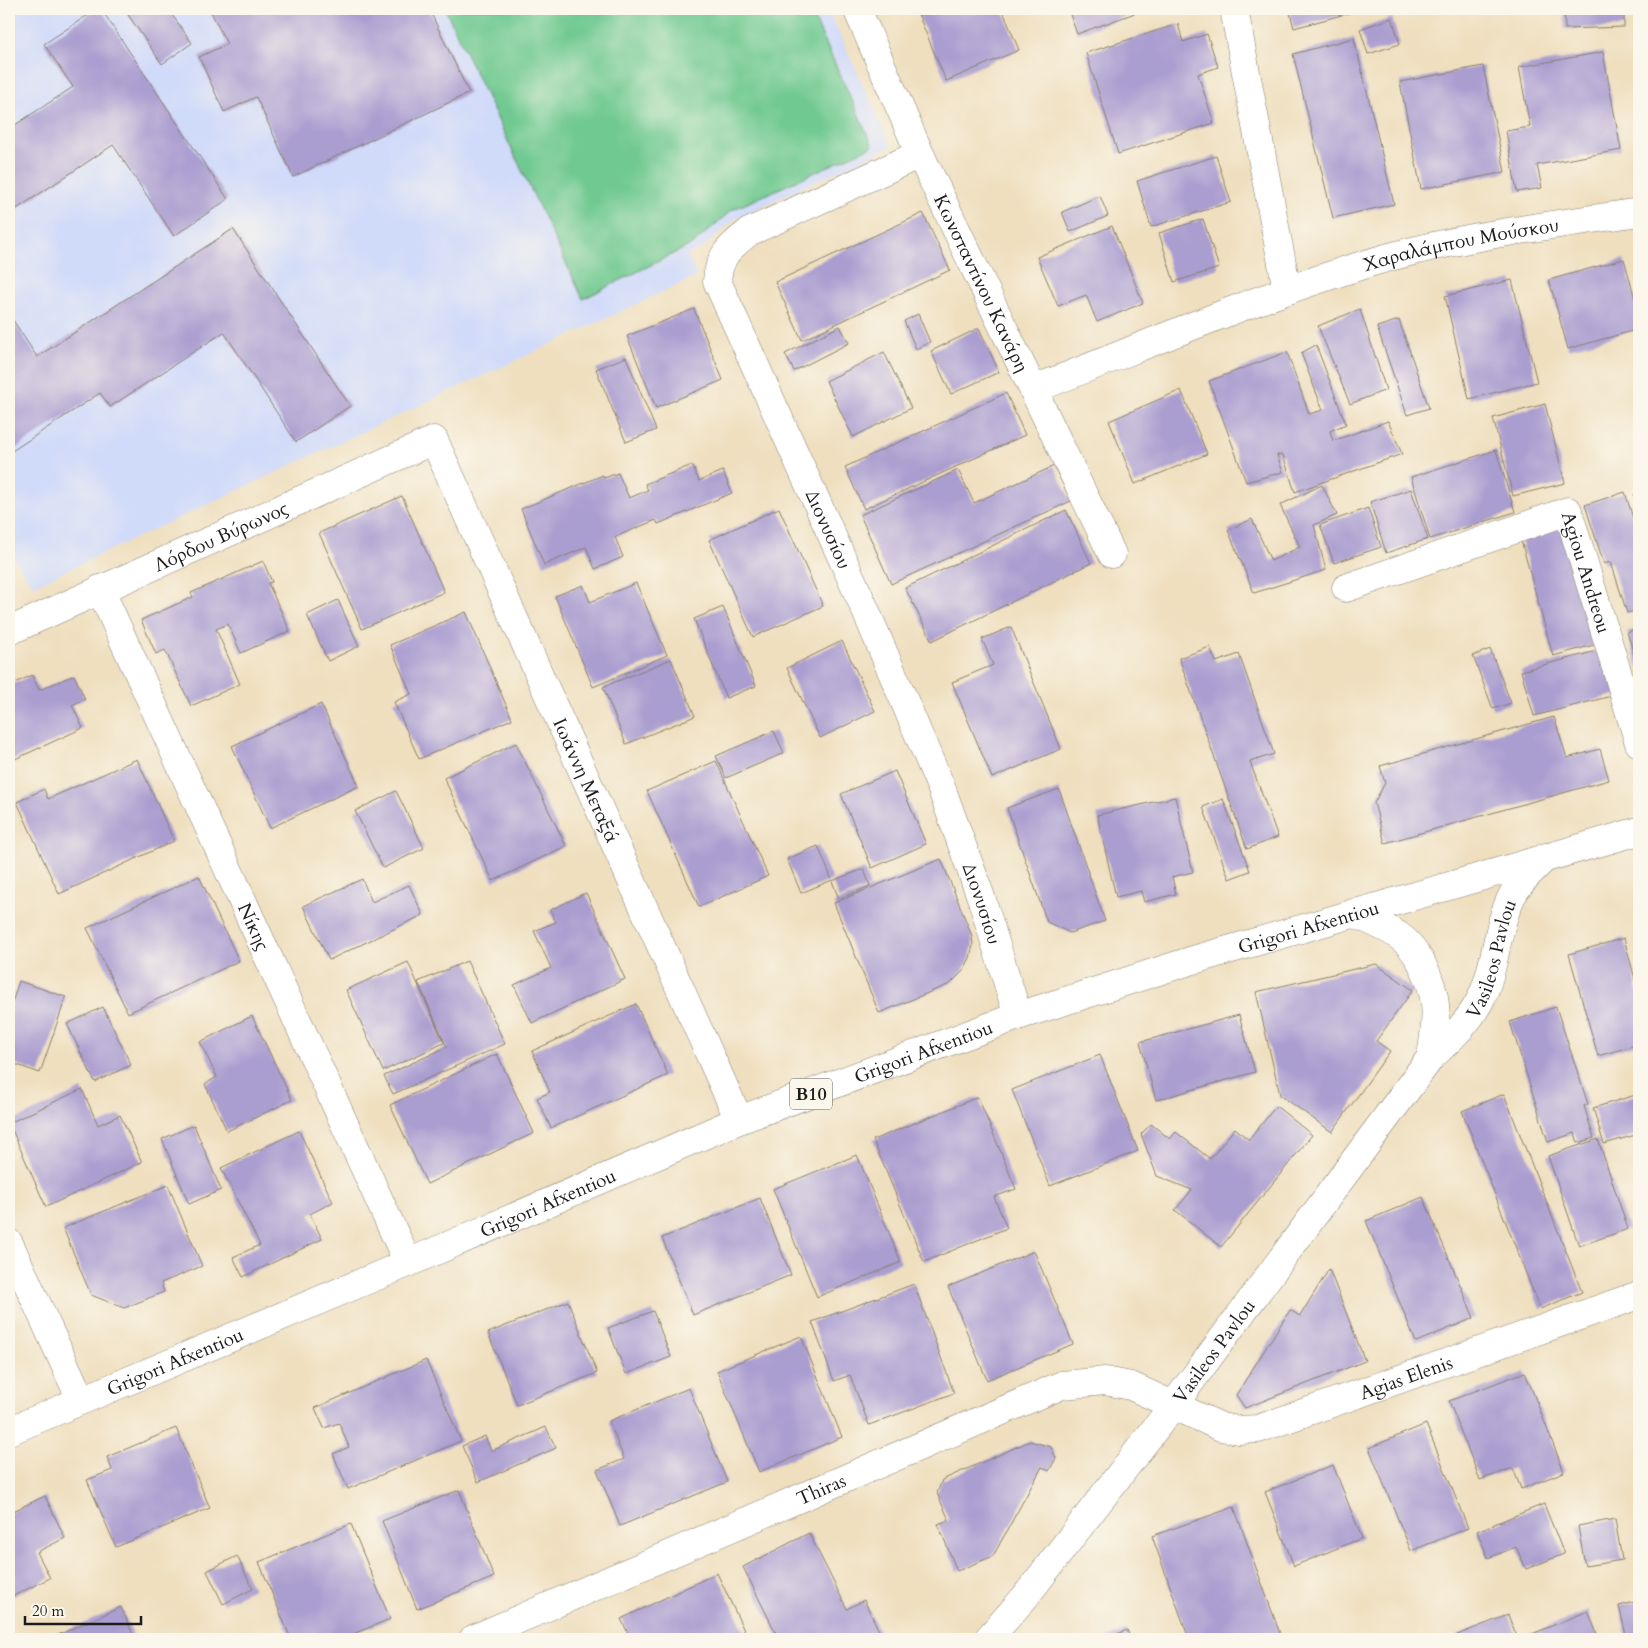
<svg xmlns="http://www.w3.org/2000/svg" width="1648" height="1648" viewBox="0 0 1648 1648" font-family="Cardo,serif">
  <style>
    .built { fill: #d0daf9 }
    .green { fill: #6fc990; stroke: #467256 }
    .building { fill: #aa9dd0 }
    .lines { fill: none; stroke-linecap: round; stroke-linejoin: round }
    .minor-casing { stroke: #867e6e; stroke-width: 29 }
    .tertiary-casing { stroke: #867e6e; stroke-width: 29 }
    .primary-casing { stroke: #867e6e; stroke-width: 29 }
    .minor { stroke: #fff; stroke-width: 28 }
    .tertiary { stroke: #fff; stroke-width: 28 }
    .primary { stroke: #fff; stroke-width: 28 }
    .labels { text-anchor: middle; stroke-width: 4; stroke-linejoin: round; paint-order: stroke }
    .shield { fill: #fbf7ec; stroke: #5f5e5a; stroke-width: 1 }
    .shield-label { font-size: 18px; font-weight: bold; fill: #1c1c1c }
    .street-label { font-size: 19px; fill: #1c1c1c; stroke: #fbf7ec }
  </style>
  <rect width="100%" height="100%" fill="#fbf7ec"/>
  <filter id="ink" filterUnits="userSpaceOnUse"><feTurbulence type="fractalNoise" baseFrequency=".02" numOctaves="2"/><feDisplacementMap in="SourceGraphic" scale="10" xChannelSelector="R" yChannelSelector="G"/><feConvolveMatrix kernelMatrix="1 2 1 2 8 2 1 2 1" color-interpolation-filters="sRGB"/></filter>
  <filter id="wash" filterUnits="userSpaceOnUse"><feTurbulence type="fractalNoise" baseFrequency=".0096" numOctaves="4" result="noise"/><feDisplacementMap in="SourceGraphic" scale="20" xChannelSelector="R" yChannelSelector="G"/><feGaussianBlur stdDeviation="1.12" result="paint"/><feColorMatrix in="noise" values="0 0 0 0 0 0 0 0 0 0 0 0 0 0 0 0 0 1.4 0 .05"/><feComposite in="paint" operator="in"/></filter>
  <g filter="url(#wash)">
    <rect width="100%" height="100%" fill="#efdfbf"/>
    <!-- built -->
    <polygon class="built" points="9,9 828,9 891,146 736,218 703,248 687,255 697,276 33,586 9,551"/>
    <!-- green -->
    <polygon class="green" points="445,9 810,9 873,146 732,210 693,244 583,299"/>
    <g id="blocks">
      <!-- building -->
      <g class="building">
        <polygon points="97,9 101,9 228,199 174,236 113,145 9,214 9,129 73,87 44,44"/>
        <polygon points="124,9 168,9 192,43 162,64"/>
        <polygon points="217,9 429,9 469,93 293,177 256,97 224,112 199,57 227,44 211,12"/>
        <polygon points="916,9 1002,9 1019,50 946,81"/>
        <polygon points="1068,9 1146,9 1077,34"/>
        <polygon points="1289,9 1364,9 1294,28"/>
        <polygon points="1564,9 1624,9 1624,27 1565,29"/>
        <polygon points="1392,18 1400,44 1368,54 1360,29"/>
        <polygon points="1178,24 1183,42 1207,34 1218,67 1198,74 1214,123 1118,154 1086,53"/>
        <polygon points="1354,38 1394,204 1333,218 1293,54"/>
        <polygon points="1603,52 1621,150 1537,165 1542,188 1517,192 1506,131 1530,127 1519,67"/>
        <polygon points="1483,66 1505,172 1421,189 1400,82"/>
        <polygon points="1216,156 1231,202 1151,227 1137,181"/>
        <polygon points="1100,196 1108,216 1070,232 1062,212"/>
        <polygon points="923,213 950,270 802,340 775,282"/>
        <polygon points="1203,219 1219,268 1174,282 1159,233"/>
        <polygon points="1112,226 1143,303 1097,322 1086,295 1058,306 1037,257"/>
        <polygon points="233,229 350,406 296,442 224,332 110,407 100,393 9,453 9,314 37,357"/>
        <polygon points="1624,259 1639,313 1639,329 1568,349 1549,280"/>
        <polygon points="1512,280 1537,382 1469,399 1445,296"/>
        <polygon points="694,309 723,380 656,408 627,336"/>
        <polygon points="1360,309 1386,390 1350,404 1318,326"/>
        <polygon points="918,314 930,342 916,349 904,321"/>
        <polygon points="1399,320 1429,408 1407,415 1377,327"/>
        <polygon points="840,326 849,343 794,371 785,354"/>
        <polygon points="979,328 999,372 951,394 931,351"/>
        <polygon points="1316,345 1346,424 1330,431 1333,441 1388,421 1402,454 1295,492 1283,455 1277,455 1283,472 1246,482 1209,381 1287,352 1309,414 1323,410 1301,353"/>
        <polygon points="884,352 911,408 853,437 826,381"/>
        <polygon points="626,357 656,430 626,442 596,369"/>
        <polygon points="1635,380 1639,380 1639,408 1638,408"/>
        <polygon points="1181,390 1207,454 1135,484 1109,421"/>
        <polygon points="1006,393 1025,435 864,509 845,467"/>
        <polygon points="1545,404 1565,483 1513,496 1493,418"/>
        <polygon points="1496,450 1515,512 1430,539 1411,477"/>
        <polygon points="692,465 699,481 723,471 732,493 658,524 656,520 615,537 623,557 595,569 586,547 544,565 521,509 603,475 604,478 618,473 629,498 648,490 645,484"/>
        <polygon points="1054,466 1071,501 891,584 860,515 958,470 974,503"/>
        <polygon points="1322,485 1337,515 1314,525 1326,570 1254,593 1228,530 1252,519 1271,561 1300,547 1280,505"/>
        <polygon points="1411,489 1428,539 1386,553 1370,502"/>
        <polygon points="1625,492 1639,538 1639,610 1627,613 1611,562 1604,564 1585,505"/>
        <polygon points="1639,493 1639,509 1634,495"/>
        <polygon points="402,496 444,592 362,629 319,533"/>
        <polygon points="779,508 823,606 753,637 709,540"/>
        <polygon points="1368,508 1381,547 1334,563 1320,525"/>
        <polygon points="1066,510 1091,563 932,641 905,588"/>
        <polygon points="1562,521 1605,642 1553,656 1519,533"/>
        <polygon points="263,561 272,582 268,583 290,631 241,653 228,624 216,629 240,684 191,706 165,650 156,654 141,620 193,597 191,593"/>
        <polygon points="636,583 667,655 593,687 555,596 583,585 590,602"/>
        <polygon points="338,600 359,646 328,661 307,615"/>
        <polygon points="723,607 756,686 726,698 694,619"/>
        <polygon points="466,612 512,719 419,759 394,702 411,694 390,645"/>
        <polygon points="1011,627 1061,749 992,778 952,682 993,665 982,639"/>
        <polygon points="1639,628 1639,670 1627,632"/>
        <polygon points="842,641 875,711 820,738 787,668"/>
        <polygon points="1210,647 1216,662 1239,654 1274,754 1250,762 1278,837 1247,849 1179,658"/>
        <polygon points="1490,649 1511,703 1493,709 1473,656"/>
        <polygon points="1604,649 1619,694 1534,716 1521,671"/>
        <polygon points="671,659 695,716 626,744 603,687"/>
        <polygon points="32,675 39,690 74,675 85,699 72,705 83,728 13,760 9,750 9,686"/>
        <polygon points="321,704 359,786 270,828 232,746"/>
        <polygon points="1554,717 1567,758 1600,749 1609,780 1385,843 1374,803 1385,783 1380,766"/>
        <polygon points="774,731 784,753 726,778 716,756"/>
        <polygon points="516,743 566,846 493,881 444,778"/>
        <polygon points="137,759 174,841 59,894 17,802 44,789 48,799"/>
        <polygon points="716,761 768,876 699,907 647,791"/>
        <polygon points="895,771 926,844 872,868 841,794"/>
        <polygon points="1059,789 1105,921 1070,933 1047,922 1007,808"/>
        <polygon points="396,791 424,848 383,868 355,811"/>
        <polygon points="1175,797 1193,872 1172,877 1176,894 1144,902 1141,891 1116,897 1097,815"/>
        <polygon points="1223,799 1250,871 1229,879 1203,807"/>
        <polygon points="818,846 832,880 801,893 787,859"/>
        <polygon points="941,859 972,936 973,945 970,958 963,971 950,984 879,1013 834,903"/>
        <polygon points="864,869 870,886 839,899 832,881"/>
        <polygon points="199,876 239,961 128,1013 87,928"/>
        <polygon points="362,879 372,902 409,885 423,915 329,960 303,906"/>
        <polygon points="586,893 625,979 532,1023 514,985 551,968 534,931 556,922 550,910"/>
        <polygon points="1624,938 1639,994 1639,1044 1598,1056 1569,954"/>
        <polygon points="467,961 505,1044 393,1094 384,1076 447,1047 418,982"/>
        <polygon points="408,962 444,1043 383,1071 346,990"/>
        <polygon points="1376,964 1413,990 1376,1041 1390,1051 1332,1132 1280,1095 1256,992"/>
        <polygon points="19,981 66,997 40,1073 9,1062 9,1012"/>
        <polygon points="636,1004 668,1075 551,1128 537,1098 550,1092 532,1051"/>
        <polygon points="103,1007 131,1065 95,1082 67,1024"/>
        <polygon points="1556,1007 1588,1104 1584,1106 1594,1138 1578,1143 1575,1133 1548,1142 1510,1022"/>
        <polygon points="1239,1015 1255,1072 1156,1100 1140,1042"/>
        <polygon points="252,1016 292,1100 227,1131 205,1084 217,1077 200,1042"/>
        <polygon points="497,1054 534,1133 427,1184 390,1105"/>
        <polygon points="1100,1055 1138,1151 1050,1186 1012,1090"/>
        <polygon points="82,1089 98,1125 120,1115 142,1162 46,1207 9,1123"/>
        <polygon points="1504,1094 1582,1292 1540,1309 1462,1111"/>
        <polygon points="1639,1094 1639,1134 1604,1144 1593,1108"/>
        <polygon points="978,1097 1016,1189 994,1197 1007,1228 924,1262 873,1140"/>
        <polygon points="1276,1106 1312,1135 1221,1247 1175,1210 1192,1190 1157,1176 1141,1134 1151,1124 1170,1139 1176,1132 1210,1159 1235,1128 1249,1140"/>
        <polygon points="194,1125 221,1190 189,1204 162,1139"/>
        <polygon points="299,1131 333,1202 310,1214 322,1239 243,1277 233,1257 260,1245 221,1168"/>
        <polygon points="1598,1139 1628,1229 1579,1246 1548,1156"/>
        <polygon points="857,1155 901,1262 817,1297 773,1189"/>
        <polygon points="168,1185 202,1266 161,1283 164,1292 124,1308 91,1295 63,1228"/>
        <polygon points="1423,1197 1474,1318 1416,1342 1366,1221"/>
        <polygon points="760,1198 791,1275 693,1315 662,1238"/>
        <polygon points="1034,1251 1073,1344 987,1380 948,1287"/>
        <polygon points="1329,1269 1365,1361 1245,1408 1236,1395 1290,1310 1300,1316"/>
        <polygon points="914,1284 954,1393 869,1425 850,1375 834,1381 812,1322"/>
        <polygon points="568,1301 597,1373 517,1405 488,1333"/>
        <polygon points="653,1311 671,1357 626,1374 608,1328"/>
        <polygon points="801,1336 842,1437 759,1472 717,1371"/>
        <polygon points="426,1360 461,1441 348,1489 333,1454 349,1447 339,1423 324,1428 315,1408"/>
        <polygon points="1525,1372 1564,1472 1521,1489 1513,1468 1480,1480 1449,1401"/>
        <polygon points="689,1388 727,1482 620,1526 597,1470 624,1459 609,1421"/>
        <polygon points="1426,1424 1468,1528 1411,1551 1369,1448"/>
        <polygon points="546,1427 556,1448 478,1482 462,1446 485,1436 491,1451"/>
        <polygon points="176,1428 210,1508 116,1547 87,1480 112,1470 107,1457"/>
        <polygon points="1030,1441 1051,1447 1056,1458 1049,1471 1042,1467 993,1556 957,1571 938,1524 949,1520 937,1493 942,1480"/>
        <polygon points="1333,1465 1362,1538 1294,1566 1265,1492"/>
        <polygon points="459,1490 494,1577 417,1609 382,1521"/>
        <polygon points="45,1496 65,1538 37,1552 50,1578 9,1598 9,1513"/>
        <polygon points="1544,1504 1564,1554 1526,1569 1516,1547 1488,1558 1477,1531"/>
        <polygon points="1234,1507 1282,1639 1189,1639 1152,1536"/>
        <polygon points="1615,1519 1622,1560 1585,1566 1578,1526"/>
        <polygon points="351,1524 390,1619 341,1639 291,1639 259,1562"/>
        <polygon points="809,1533 847,1609 864,1600 883,1639 779,1639 743,1567"/>
        <polygon points="237,1556 253,1589 223,1604 207,1571"/>
        <polygon points="717,1573 748,1639 631,1639 621,1619"/>
        <polygon points="1639,1601 1639,1639 1627,1639 1619,1606"/>
        <polygon points="121,1607 135,1639 49,1639"/>
        <polygon points="1588,1611 1599,1639 1520,1639"/>
        <polygon points="1508,1615 1518,1639 1458,1639 1457,1635"/>
        <polygon points="1127,1630 1131,1639 1104,1639"/>
      </g>
    </g>
  </g>
  <g filter="url(#ink)">
    <use href="#blocks" fill-opacity="0" stroke="#867e6e" stroke-width="1"/>
    <g class="lines">
      <!-- minor casing -->
      <g class="minor-casing">
        <g id="minor">
          <path id="s1" d="M857,9l63,145 192,400"/>
          <polyline points="1234,9 1287,290"/>
          <path id="s2" d="M920,154l-171,78c-19,15 -30,23 -32,49l148,328 76,178 41,113 36,116"/>
          <path id="s3" d="M1034,389c116,-45 232,-96 352,-131 82,-23 169,-33 253,-46"/>
          <path id="s4" d="M1346,588l222,-77 71,232"/>
          <path id="s5" d="M100,589l308,674"/>
          <path id="s6" d="M9,631l425,-191 305,680"/>
          <polyline points="9,1243 81,1400"/>
          <path id="s7" d="M473,1639l589,-254 43,-4 26,5 90,41 18,3 19,-1 381,-134"/>
        </g>
      </g>
      <!-- tertiary casing -->
      <g class="tertiary-casing">
        <g id="tertiary">
          <path d="M1353,913c16,7 32,13 46,23 9,6 17,17 22,26 19,35 16,57 10,95"/>
          <path id="s8" d="M988,1639l37,-42 147,-190 259,-350c21,-19 44,-40 54,-68 12,-31 12,-65 28,-95 8,-14 21,-26 33,-37"/>
        </g>
      </g>
      <!-- primary casing -->
      <g class="primary-casing">
        <g id="primary">
          <path id="s9" d="M9,1431l399,-168 331,-143 279,-104 172,-55 449,-130"/>
        </g>
      </g>
      <!-- minor -->
      <use href="#minor" class="minor"/>
      <!-- tertiary -->
      <use href="#tertiary" class="tertiary"/>
      <!-- primary -->
      <use href="#primary" class="primary"/>
    </g>
  </g>
  <g class="labels">
    <!-- shield labels -->
    <rect class="shield" x="790" y="1078.5" width="42" height="31" rx="4"/>
    <g class="shield-label">
      <text x="811" y="1100">B10</text>
    </g>
    <!-- street labels -->
    <g class="street-label">
      <text dy="7" stroke="none"><textPath href="#s3" startOffset="452">Χαραλάμπου Μούσκου</textPath></text>
      <text dy="7" stroke="none"><textPath href="#s1" startOffset="301">Κωνσταντίνου Κανάρη</textPath></text>
      <text dy="7" stroke="none"><textPath href="#s2" startOffset="521">Διονυσίου</textPath></text>
      <text dy="7" stroke="none"><textPath href="#s6" startOffset="232">Λόρδου Βύρωνος</textPath></text>
      <text dy="7" stroke="none"><textPath href="#s4" startOffset="299">Agiou Andreou</textPath></text>
      <text dy="7" stroke="none"><textPath href="#s6" startOffset="839">Ιωάννη Μεταξά</textPath></text>
      <text dy="7" stroke="none"><textPath href="#s2" startOffset="926">Διονυσίου</textPath></text>
      <text dy="7" stroke="none"><textPath href="#s5" startOffset="371">Νίκης</textPath></text>
      <text dy="7" stroke="none"><textPath href="#s9" startOffset="1395">Grigori Afxentiou</textPath></text>
      <text dy="7" stroke="none"><textPath href="#s8" startOffset="850">Vasileos Pavlou</textPath></text>
      <text dy="7" stroke="none"><textPath href="#s9" startOffset="990">Grigori Afxentiou</textPath></text>
      <text dy="7" stroke="none"><textPath href="#s9" startOffset="585">Grigori Afxentiou</textPath></text>
      <text dy="7" stroke="none"><textPath href="#s8" startOffset="366">Vasileos Pavlou</textPath></text>
      <text dy="7" stroke="none"><textPath href="#s9" startOffset="180">Grigori Afxentiou</textPath></text>
      <text dy="7" stroke="none"><textPath href="#s7" startOffset="1004">Agias Elenis</textPath></text>
      <text dy="7" stroke="none"><textPath href="#s7" startOffset="379">Thiras</textPath></text>
    </g>
  </g>
  <!-- margin -->
  <rect width="1648" height="1648" fill="none" stroke="#fbf7ec" stroke-width="30"/>
  <!-- scale -->
  <path d="M25 1616v8h116v-8" fill="none" stroke="#1c1c1c" stroke-width="2.5"/>
  <text x="32" y="1616" font-size="15" fill="#1c1c1c" stroke="#fbf7ec" stroke-width="4" paint-order="stroke">20 m</text>
</svg>
